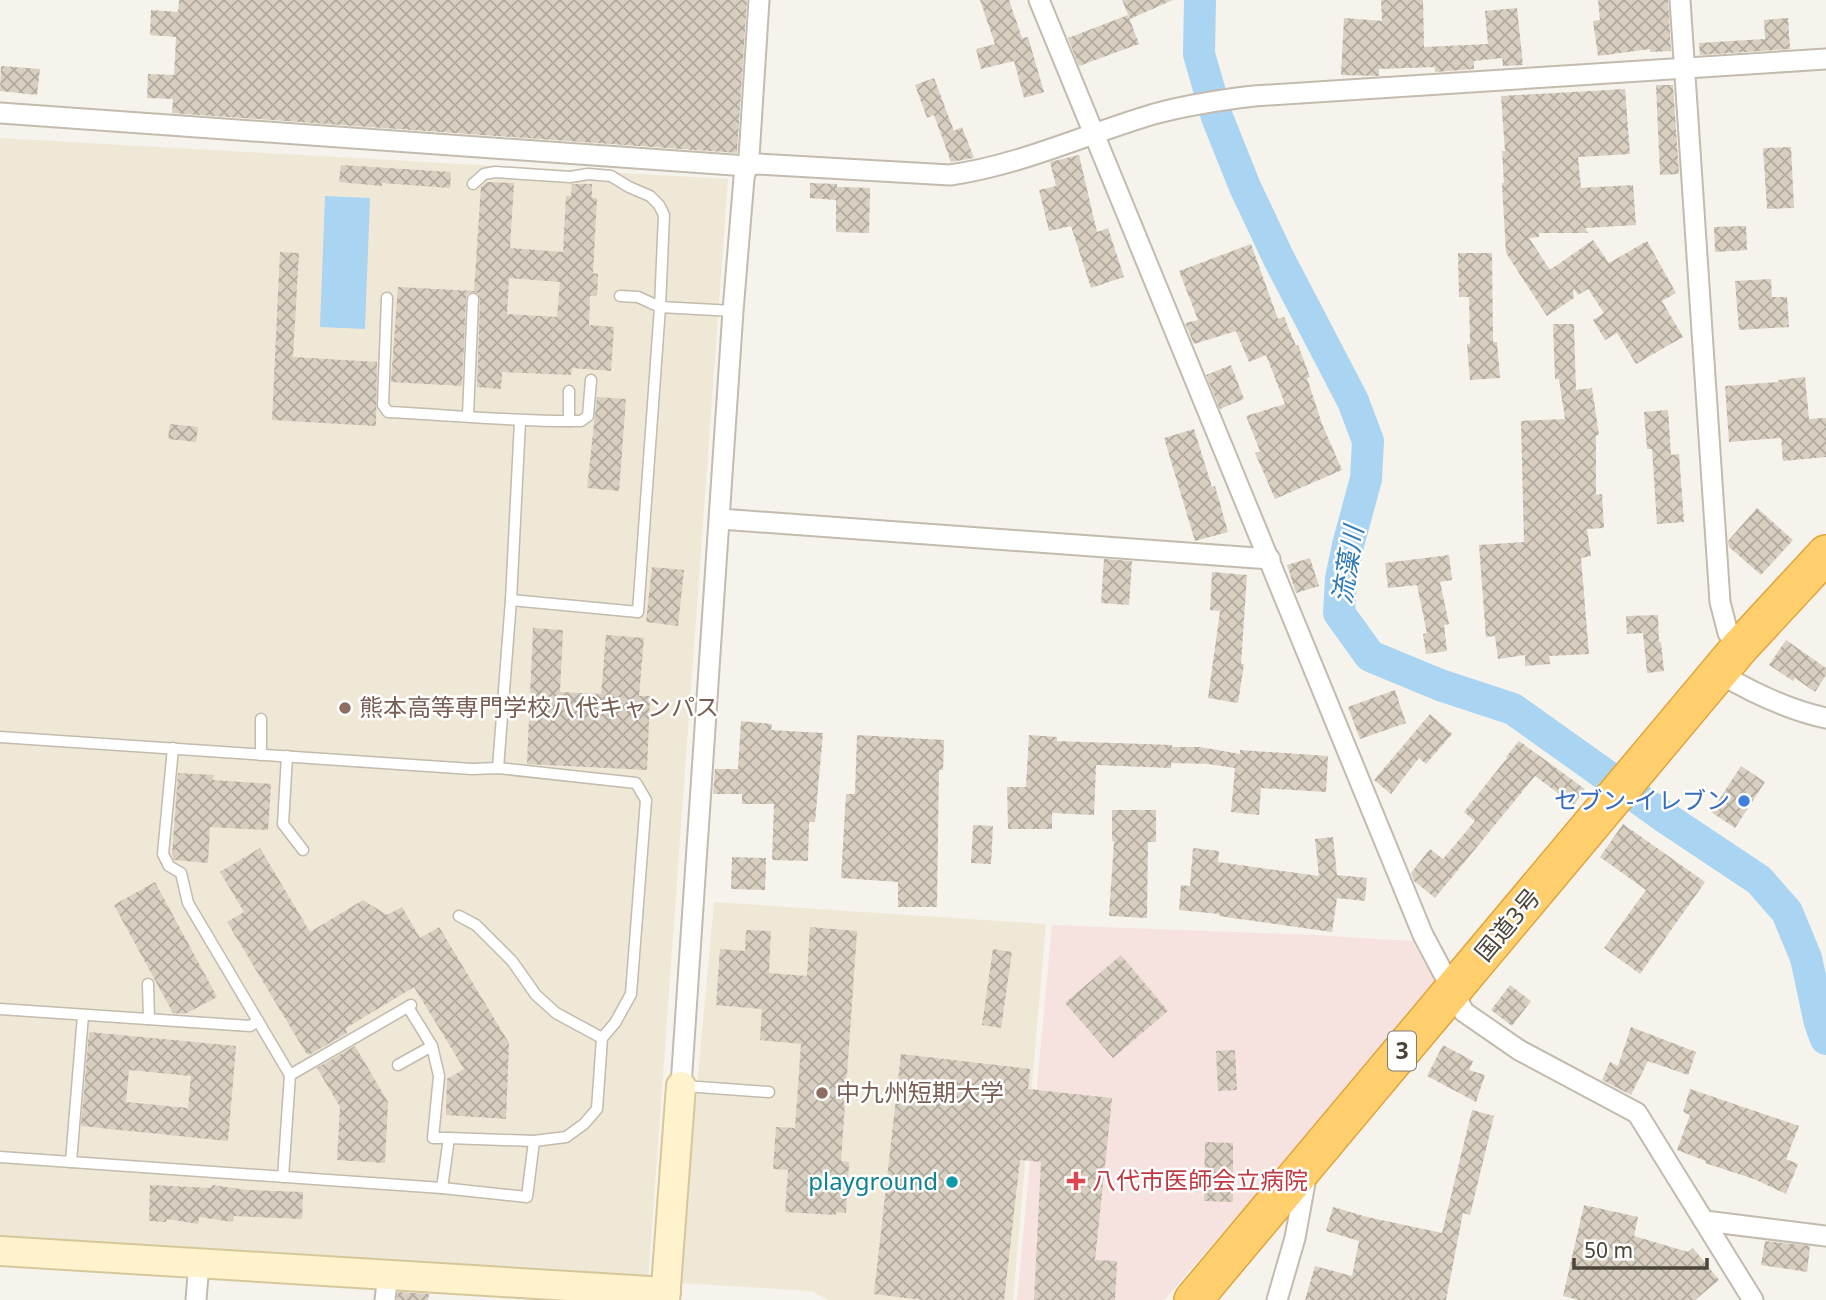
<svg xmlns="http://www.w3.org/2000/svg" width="1826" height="1300" viewBox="0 0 1826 1300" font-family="'Noto Sans','Noto Sans JP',sans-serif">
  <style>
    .education { fill: #efe8d6 }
    .medical { fill: #f6e3e0 }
    .water { fill: #a9d4f2 }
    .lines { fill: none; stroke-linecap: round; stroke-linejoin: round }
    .river { stroke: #a9d4f2; stroke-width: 32 }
    .building { fill: url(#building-cross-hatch); fill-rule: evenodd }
    .lane-casing { stroke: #c2bbae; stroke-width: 13 }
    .street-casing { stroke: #c2bbae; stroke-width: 23 }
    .secondary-casing { stroke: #d6c79b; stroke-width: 32 }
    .highway-casing { stroke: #e0a43c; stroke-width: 40 }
    .lane { stroke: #fff; stroke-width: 10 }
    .street { stroke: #fff; stroke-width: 19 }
    .secondary { stroke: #fff3cd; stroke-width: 28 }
    .highway { stroke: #ffcf6e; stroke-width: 37 }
    .education-dot { fill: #8d6e63; stroke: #fff; stroke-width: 2.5 }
    .shop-dot { fill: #3f7fe0; stroke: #fff; stroke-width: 2.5 }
    .health-dot { fill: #e0444e; stroke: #fff; stroke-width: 2.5 }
    .culture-dot { fill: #0f9aa8; stroke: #fff; stroke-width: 2.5 }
    .labels { text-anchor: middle; stroke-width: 5; stroke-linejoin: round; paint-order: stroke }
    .shield { fill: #fff; stroke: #817c74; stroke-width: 2 }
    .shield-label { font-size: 23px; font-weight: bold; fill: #4b4439 }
    .education-label { font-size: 24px; fill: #785e54; stroke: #fff; text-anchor: start }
    .shop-label { font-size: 24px; fill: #366cbe; stroke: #fff; text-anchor: end }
    .street-label { font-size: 24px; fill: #4b4439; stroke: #fff }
    .health-label { font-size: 24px; fill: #be3a42; stroke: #fff; text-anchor: start }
    .culture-label { font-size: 24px; fill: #0d838f; stroke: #fff; text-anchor: end }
    .water-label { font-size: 26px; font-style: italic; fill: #2e7ab2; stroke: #fff }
  </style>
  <defs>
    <pattern id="building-cross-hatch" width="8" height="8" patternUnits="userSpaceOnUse" patternTransform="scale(1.75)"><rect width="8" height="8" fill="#d8cfc1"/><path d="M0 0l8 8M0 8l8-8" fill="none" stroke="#b1aa9e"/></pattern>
  </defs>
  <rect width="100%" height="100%" fill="#f6f3ec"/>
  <!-- education -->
  <g class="education">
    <polygon points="0,138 728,179 648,1281 487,1280 0,1237"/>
    <polygon points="714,902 1046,924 1013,1300 828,1300 812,1291 679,1283"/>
  </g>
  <!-- medical -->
  <polygon class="medical" points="1052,925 1314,935 1412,941 1437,985 1164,1300 1017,1300"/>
  <!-- water -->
  <polygon class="water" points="325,196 370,198 365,329 320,327"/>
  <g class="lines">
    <!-- river -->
    <polyline class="river" points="1200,0 1199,54 1217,117 1245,187 1279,259 1353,401 1368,441 1366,479 1348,545 1341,579 1339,613 1370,656 1440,685 1513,709 1666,818 1759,880 1787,912 1806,958 1820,1023 1826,1039"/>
  </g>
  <!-- building -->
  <g class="building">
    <polygon points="179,0 747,0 737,153 172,113 173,99 147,98 148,74 174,75 176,37 150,35 151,10 178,12"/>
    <polygon points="980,0 1009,0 1022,38 1028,37 1044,92 1024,98 1014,61 981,69 976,49 995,44"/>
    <polygon points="1122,0 1173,0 1130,19"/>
    <polygon points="1381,0 1423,0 1424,47 1488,44 1485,11 1517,8 1523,65 1503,66 1502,58 1474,61 1474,69 1435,72 1435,67 1379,69 1379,76 1341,75 1344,18 1382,21"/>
    <polygon points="1598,0 1668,0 1671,51 1650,52 1650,49 1598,56 1593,21 1600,20"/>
    <polygon points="1128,15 1139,44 1079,66 1068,38"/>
    <polygon points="1788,18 1790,49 1700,55 1699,43 1765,39 1764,20"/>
    <polygon points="1,66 40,69 37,95 0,91"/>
    <polygon points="934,78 954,131 962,127 974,158 951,162 934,115 927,118 915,85"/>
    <polygon points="1656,85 1673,85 1679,174 1660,175"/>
    <polygon points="1625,89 1630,154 1578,157 1581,188 1633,185 1636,225 1585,228 1588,233 1539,233 1539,237 1529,238 1550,270 1593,240 1609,263 1647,241 1676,293 1662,301 1683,337 1636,364 1617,333 1605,340 1593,320 1604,313 1588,289 1578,295 1573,288 1574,298 1547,316 1506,253 1502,183 1504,183 1502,151 1505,151 1501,96"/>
    <polygon points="1791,147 1794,208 1767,209 1763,148"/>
    <polygon points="1079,155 1097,232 1108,228 1124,277 1091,288 1071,226 1049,231 1039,190 1056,186 1050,162"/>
    <polygon points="341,165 451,172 450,188 382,183 382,186 339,182"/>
    <path d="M487,182l27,1 -4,65 53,4 3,-56h5l1,-12h20v14h5l-4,75 5,1 -1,22h-7l-1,29 25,2 -3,44 -39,-3 -1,7 -69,-3 -1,17 -24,-2 3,-88 -2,-6 -5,-1 -6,2 -1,5 -4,87 -71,-4 7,-95 76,4 7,-104zM509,278l51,4 -3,35 -50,-3z"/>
    <polygon points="810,183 837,184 837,187 870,188 869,233 836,232 836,200 810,198"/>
    <polygon points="1746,226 1747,250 1715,252 1714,227"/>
    <polygon points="1251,244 1278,319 1284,317 1296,346 1298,345 1310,377 1307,378 1322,424 1342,470 1275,499 1255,453 1260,451 1246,416 1285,404 1266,355 1249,362 1236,331 1194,344 1185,323 1198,320 1179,271"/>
    <polygon points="280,252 299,253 293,357 377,362 376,426 272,420"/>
    <polygon points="1458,253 1492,253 1493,342 1497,342 1500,378 1470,380 1467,344 1470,344 1469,297 1459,297"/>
    <polygon points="1771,279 1772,297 1787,297 1789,327 1739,330 1735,281"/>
    <polygon points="1553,324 1574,324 1576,390 1592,388 1599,435 1596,435 1596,495 1602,494 1604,528 1587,529 1591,556 1581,558 1589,654 1549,656 1550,664 1525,666 1525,655 1498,659 1495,636 1486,637 1479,545 1524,542 1521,421 1565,419 1559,379 1555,379"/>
    <polygon points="1231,365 1244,399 1220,409 1206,375"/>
    <polygon points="1805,377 1809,419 1826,418 1826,457 1783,461 1781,438 1729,442 1725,386 1778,382 1778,380"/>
    <polygon points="597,397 626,399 619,491 587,488"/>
    <polygon points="1668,410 1671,455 1679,454 1684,522 1657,524 1652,449 1647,449 1644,412"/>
    <polygon points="170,424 198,427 196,442 168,439"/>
    <polygon points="1194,429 1212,487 1215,486 1228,532 1195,541 1164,438"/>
    <polygon points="1757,508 1793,540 1761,575 1729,547 1728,541"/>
    <polygon points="1449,555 1452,580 1440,582 1449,624 1444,625 1447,651 1426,654 1423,634 1427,633 1417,585 1388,588 1385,563"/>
    <polygon points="1310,558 1319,586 1296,593 1287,565"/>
    <polygon points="1104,559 1132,561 1129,605 1101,603"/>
    <polygon points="652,567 684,570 678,626 646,622"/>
    <polygon points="1212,572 1247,575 1241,664 1244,664 1238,703 1208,698 1220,611 1210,610"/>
    <polygon points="1658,615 1659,642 1661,642 1664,671 1647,673 1643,633 1627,634 1626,616"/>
    <polygon points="533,628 563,630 560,692 601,694 606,635 644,638 639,696 650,696 647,770 527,764"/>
    <polygon points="1786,640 1826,668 1826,675 1815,692 1795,678 1793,681 1769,665"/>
    <polygon points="1395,690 1406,723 1360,739 1348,707"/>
    <polygon points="1430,714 1452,734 1426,764 1419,758 1391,794 1374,780"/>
    <polygon points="741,721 772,724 771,730 823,733 815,822 809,822 808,861 772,860 774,804 742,804 742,794 713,794 715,769 738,769"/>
    <polygon points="857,735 944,740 943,770 939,770 937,907 898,907 898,882 841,878 846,794 855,794"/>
    <polygon points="1029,735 1057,737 1057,741 1172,745 1172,747 1200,747 1240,754 1240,750 1328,756 1326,792 1261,788 1259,815 1231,812 1235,768 1208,764 1171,763 1171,768 1096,765 1094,815 1052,813 1052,829 1008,829 1007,787 1026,787"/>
    <polygon points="1519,741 1585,789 1574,805 1535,776 1435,898 1414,881 1411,873 1430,849 1443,859 1475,821 1464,812 1507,758 1506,757"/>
    <polygon points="1741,766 1765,782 1735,828 1711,812"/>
    <polygon points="178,773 214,775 213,780 271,784 268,830 210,827 208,863 174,860 172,855"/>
    <polygon points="1112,810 1156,810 1156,842 1148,842 1147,918 1109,916 1114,841 1112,841"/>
    <polygon points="1623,824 1705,882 1640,974 1604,948 1646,890 1600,857"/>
    <polygon points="973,825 993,826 991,864 971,863"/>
    <polygon points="1333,837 1337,875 1367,878 1365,901 1337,898 1332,932 1219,916 1219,914 1179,910 1181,885 1190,886 1193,848 1219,851 1218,862 1319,876 1315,839"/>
    <polygon points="260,848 310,932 363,900 387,915 402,907 420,938 439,927 509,1043 506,1119 446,1115 447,1079 464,1069 414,987 346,1028 347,1033 309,1055 306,1053 227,922 244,912 220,872"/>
    <polygon points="732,857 766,858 765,890 731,889"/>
    <polygon points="155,882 217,997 185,1014 173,1013 114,905"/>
    <polygon points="810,927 857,931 841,1161 849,1162 846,1213 836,1212 836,1215 785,1212 788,1170 773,1169 776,1127 795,1128 801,1044 760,1040 762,1009 716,1005 720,949 745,951 746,930 771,931 769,973 807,976"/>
    <polygon points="993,949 1012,952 1001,1028 982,1025"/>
    <polygon points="1121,955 1168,1011 1113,1058 1065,1003"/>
    <polygon points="1510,985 1531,1001 1512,1026 1491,1010"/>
    <polygon points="1631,1027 1696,1052 1688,1075 1648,1061 1631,1095 1602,1080 1610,1062 1618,1066"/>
    <path d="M89,1032l147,14 -8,95 -147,-15zM129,1070l62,6 -3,32 -62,-6z"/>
    <polygon points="1443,1045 1473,1061 1469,1070 1485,1075 1476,1102 1427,1076"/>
    <polygon points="355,1046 388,1102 385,1163 337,1160 340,1107 317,1068"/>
    <polygon points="1235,1050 1237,1090 1218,1091 1216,1051"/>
    <polygon points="901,1054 1030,1069 1028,1089 1112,1098 1095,1260 1117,1261 1115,1300 1034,1300 1041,1162 1020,1160 1004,1300 923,1300 874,1294"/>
    <polygon points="1690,1089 1799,1126 1786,1159 1798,1164 1786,1194 1754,1179 1705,1163 1706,1161 1677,1150 1690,1115 1683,1112"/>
    <polygon points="1472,1110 1494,1116 1470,1215 1463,1213 1446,1300 1305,1300 1315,1266 1352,1276 1359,1241 1326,1231 1333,1207 1367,1217 1442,1233"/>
    <polygon points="1205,1142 1233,1143 1233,1202 1204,1201"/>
    <polygon points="150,1185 211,1188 212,1185 247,1190 303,1192 302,1219 234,1216 233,1222 199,1217 198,1224 167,1219 166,1222 149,1221"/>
    <polygon points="1584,1205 1638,1217 1634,1236 1688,1252 1693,1248 1719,1280 1695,1300 1579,1300 1563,1296"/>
    <polygon points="1765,1241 1810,1246 1807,1272 1761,1265"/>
    <polygon points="398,1292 429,1294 428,1300 397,1300"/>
  </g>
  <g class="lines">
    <!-- lane casing -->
    <g class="lane-casing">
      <g id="lane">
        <polyline points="473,184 484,174 495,172 570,177 588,174 611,176 629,187 650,196 659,205 664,215 660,307 638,612 511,600"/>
        <polyline points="620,296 638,297 660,307 733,311"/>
        <path d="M387,298l-4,107 5,7c64,3 128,10 193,9l7,-5 3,-36"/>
        <polyline points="468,415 473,299"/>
        <polyline points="569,421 569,391"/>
        <polyline points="261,719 261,755"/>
        <polyline points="0,737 472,769 498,768 636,783 646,800 631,994 615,1023 602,1038 597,1109 584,1124 566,1137 534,1141 449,1138 442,1188"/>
        <polyline points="173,748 163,854 169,866 181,873 188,903 290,1075 283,1177"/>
        <polyline points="287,756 283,824 303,850"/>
        <polyline points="498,768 511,600 520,421"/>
        <polyline points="459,916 476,925 512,961 536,995 556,1013 602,1038"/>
        <polyline points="148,984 149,1019"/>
        <polyline points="408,1007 432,1046 439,1076 433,1138 449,1138"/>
        <polyline points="0,1009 250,1026 258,1021"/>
        <polyline points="398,1065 432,1046"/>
        <polyline points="290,1075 411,1005"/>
        <polyline points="685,1086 769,1092"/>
        <polyline points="0,1157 442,1188 527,1197 534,1141"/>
        <polyline points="71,1162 83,1015"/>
      </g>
    </g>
    <!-- street casing -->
    <g class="street-casing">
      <g id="street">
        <polyline points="1039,0 1423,935 1464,1012 1519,1050 1637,1113 1753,1300"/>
        <polyline points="1680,0 1720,602 1728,633 1740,647"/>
        <path d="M0,113l747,53 11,-2 192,11c71,-10 136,-41 204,-61 33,-9 66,-14 100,-18l572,-37"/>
        <polyline points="720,519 1270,559"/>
        <path d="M1719,673c34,20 69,37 107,45"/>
        <polyline points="681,1086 733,311 744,178 749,157 759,0"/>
        <polyline points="1705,1221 1826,1236"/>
        <polyline points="196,1300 199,1263"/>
        <polyline points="385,1300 388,1274"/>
        <polyline points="1277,1300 1295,1238 1307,1172"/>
      </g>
    </g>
    <!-- secondary casing -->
    <g class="secondary-casing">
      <g id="secondary">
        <polyline points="0,1251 666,1292"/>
        <polyline points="665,1300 681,1086"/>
      </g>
    </g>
    <!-- highway casing -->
    <g class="highway-casing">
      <polyline id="highway" points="1193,1300 1740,647 1826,554"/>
    </g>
    <!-- lane -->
    <use href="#lane" class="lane"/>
    <!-- street -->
    <use href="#street" class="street"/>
    <!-- secondary -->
    <use href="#secondary" class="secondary"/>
    <!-- highway -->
    <use href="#highway" class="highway"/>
  </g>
  <!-- markers -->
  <g class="education-dot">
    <circle cx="345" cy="708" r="7"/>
    <circle cx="822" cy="1093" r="7"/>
  </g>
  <circle class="shop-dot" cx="1744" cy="801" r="7"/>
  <path class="health-dot" d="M1072.5 1170.5h7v7h7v7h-7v7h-7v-7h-7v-7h7z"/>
  <circle class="culture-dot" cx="952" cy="1182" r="7"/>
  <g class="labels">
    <!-- shield labels -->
    <rect class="shield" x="1388" y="1031.5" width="28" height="39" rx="5"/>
    <g class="shield-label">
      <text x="1402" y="1059">3</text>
    </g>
    <!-- education labels -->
    <g class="education-label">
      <text x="359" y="716">熊本高等専門学校八代キャンパス</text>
      <text x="836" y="1101">中九州短期大学</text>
    </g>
    <!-- shop labels -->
    <g class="shop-label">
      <text x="1730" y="809">セブン-イレブン</text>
    </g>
    <!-- street labels -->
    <g class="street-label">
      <text transform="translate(1508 925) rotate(-50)" y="8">国道3号</text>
    </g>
    <!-- health labels -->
    <g class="health-label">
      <text x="1092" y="1189">八代市医師会立病院</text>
    </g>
    <!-- culture labels -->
    <g class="culture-label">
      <text x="938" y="1190">playground</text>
    </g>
    <!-- water labels -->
    <g class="water-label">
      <text transform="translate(1348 565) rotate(-81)" y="9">流藻川</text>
    </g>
  </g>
  <!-- scale -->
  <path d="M1574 1258v10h133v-10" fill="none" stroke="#4b4439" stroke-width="3.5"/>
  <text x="1584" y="1258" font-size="21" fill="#4b4439" stroke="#ffffff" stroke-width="5" paint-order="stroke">50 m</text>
</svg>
